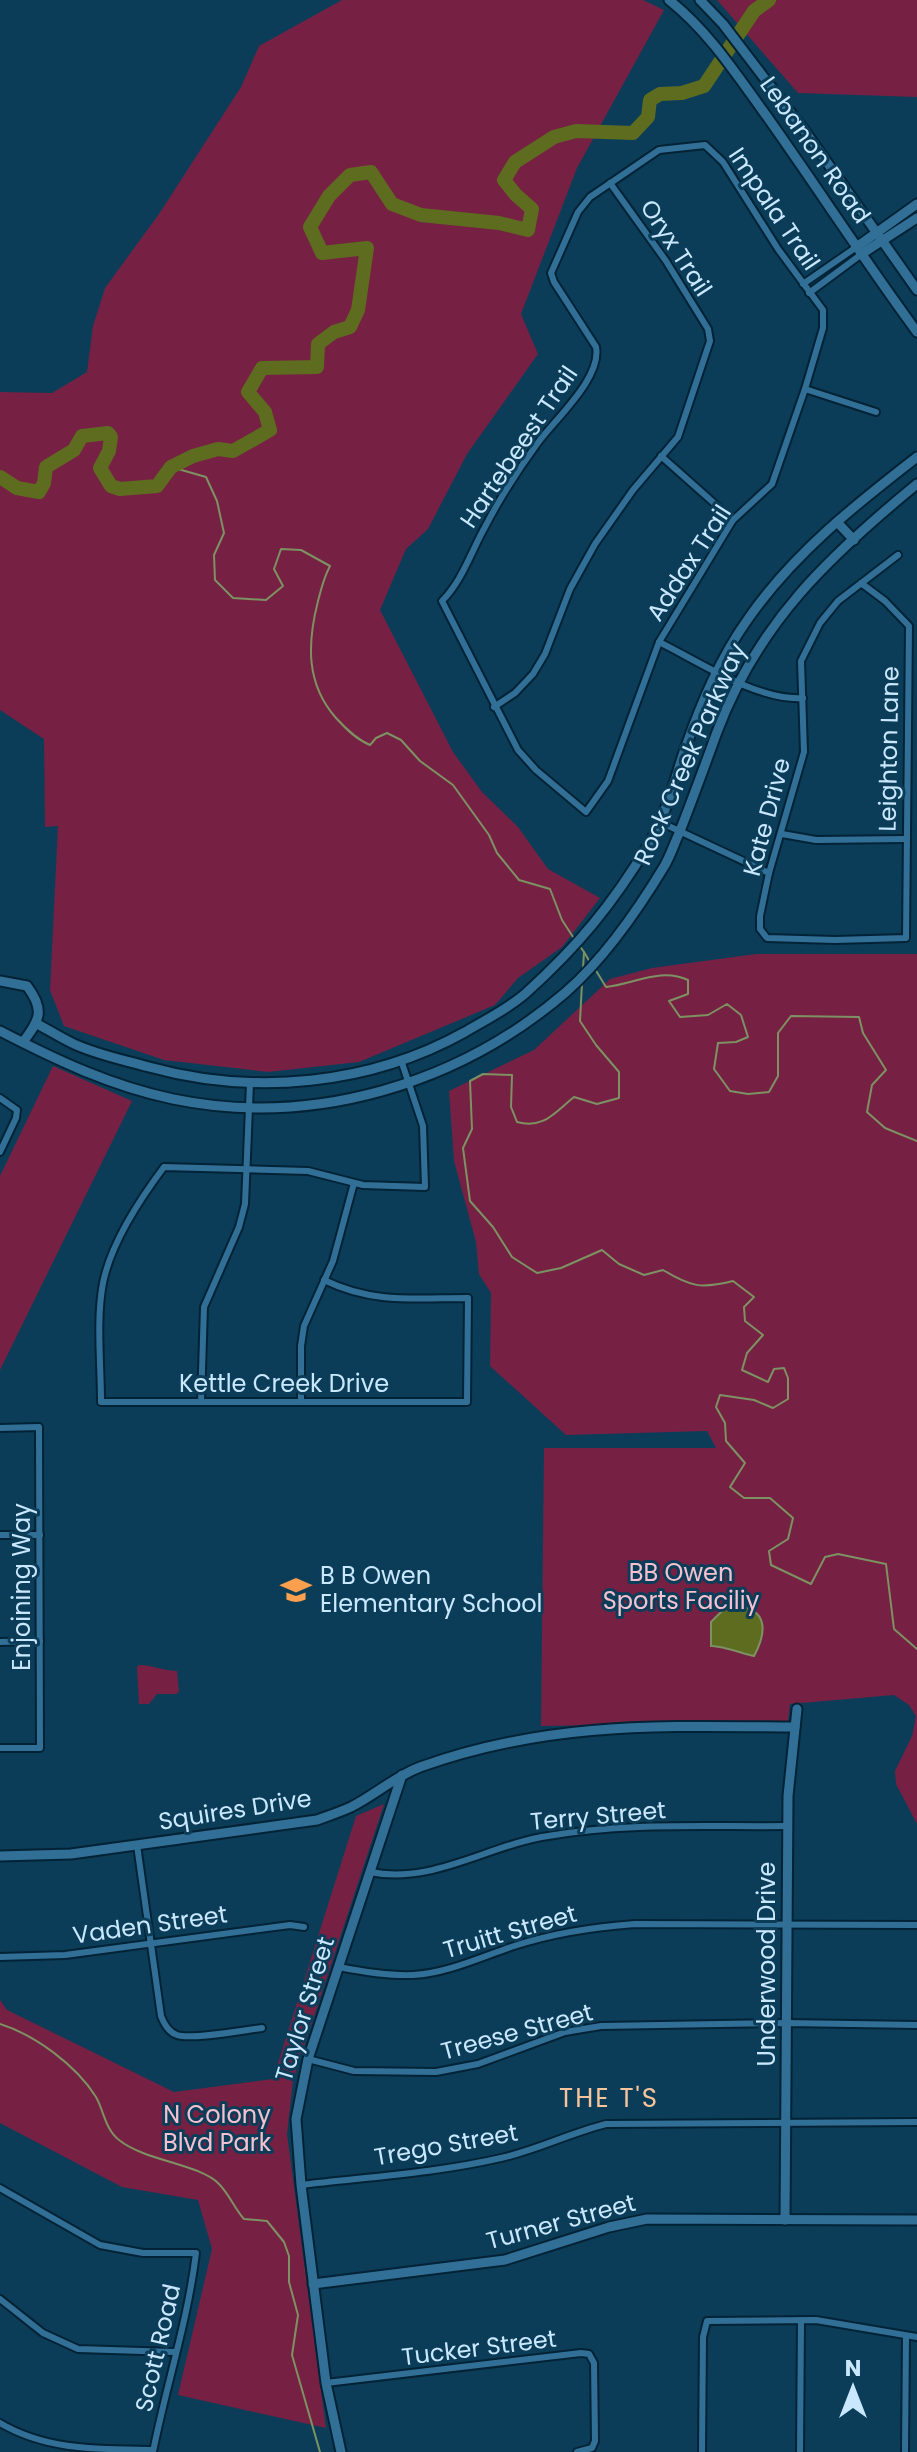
<svg xmlns="http://www.w3.org/2000/svg" width="917" height="2452" viewBox="0 0 917 2452" font-family="Poppins,sans-serif">
  <style>
    .green { fill: #762143 }
    .water { fill: #5d6c1f; stroke: #7d9162; stroke-width: 2 }
    .lines { fill: none; stroke-linecap: round; stroke-linejoin: round }
    .stream { stroke: #7d9162; stroke-width: 2 }
    .river { stroke: #5d6c1f; stroke-width: 14 }
    .street-casing { stroke: #022336; stroke-width: 10 }
    .secondary-casing { stroke: #022336; stroke-width: 13 }
    .street { stroke: #326f96; stroke-width: 6 }
    .secondary { stroke: #326f96; stroke-width: 9 }
    .labels { text-anchor: middle; stroke-width: 6; stroke-linejoin: round; paint-order: stroke }
    .street-label { font-size: 24px; fill: #c9e8fe; stroke: #0b3d59 }
    .park-label { font-size: 24px; fill: #f5c1d0; stroke: #0b3d59 }
    .poi-label { font-size: 24px; fill: #c9e8fe; stroke: #0b3d59; text-anchor: start }
    .neighbourhood-label { font-size: 26px; letter-spacing: 2px; fill: #f8c49b; stroke: #0b3d59 }
  </style>
  <rect width="100%" height="100%" fill="#0b3d59"/>
  <!-- green -->
  <g class="green">
    <polygon points="342,0 643,0 664,10 577,168 521,314 538,354 467,454 428,529 406,549 380,610 453,752 482,792 518,827 548,869 600,898 562,947 518,978 495,1005 359,1062 268,1072 164,1060 64,1026 50,990 58,826 45,827 44,739 0,710 0,392 52,393 87,372 93,326 105,288 159,214 241,87 259,46"/>
    <polygon points="717,0 917,0 917,97 798,93"/>
    <polygon points="756,954 917,954 917,1824 896,1784 895,1771 912,1736 916,1716 909,1705 894,1695 790,1704 788,1722 541,1726 544,1448 716,1448 707,1431 566,1435 490,1366 491,1293 479,1274 476,1242 454,1161 449,1091 534,1050 610,979 652,968"/>
    <polygon points="53,1066 132,1101 0,1370 0,1176"/>
    <path d="M139,1665c13,0 22,5 38,6l2,21 -3,2h-19l-8,10h-10l-2,-37z"/>
    <polygon points="384,1804 293,2080 287,2134 326,2428 178,2395 212,2249 198,2200 122,2187 0,2123 0,2000 7,2010 174,2092 273,2079 356,1816"/>
  </g>
  <!-- water -->
  <path class="water" d="M737,1606c31,3 30,26 17,50 -10,-2 -34,-11 -43,-10v-24l15,-15z"/>
  <g class="lines">
    <!-- stream -->
    <g class="stream">
      <path d="M171,467l35,10 11,24 7,32 -10,22 1,25 18,18 33,2 17,-14 -9,-17 7,-20 20,1 29,16c-6,11 -9,23 -12,35 -11,43 -12,83 18,117 10,11 20,21 34,27l6,-7 11,-5 14,7 19,21 33,24 36,50 8,18 22,27 31,9 12,31 13,20"/>
      <polyline points="579,945 584,952 583,969"/>
      <polyline points="584,952 591,964"/>
      <path d="M595,969l11,18c28,-3 55,-20 82,-7v14l-19,7 11,16 28,-2 19,-11 14,11 7,22 -12,5 -18,1 -4,26 16,22 18,3 21,-2 9,-16v-43l13,-17 68,1 4,16 23,37 -14,15 -5,27 18,16 32,13"/>
      <path d="M582,983l-2,38 16,24 23,27v26l-22,6 -23,-7c-20,16 -30,32 -57,25l-6,-15 1,-32 -29,-1 -13,7 2,48 -9,19 7,53 23,26 19,30 25,16 24,-5 41,-18 17,14 25,11 19,-5c28,17 38,19 70,11l21,16 -10,10 1,14 18,14 -16,18 -5,17 26,12 6,-13 10,-1 4,10v21l-15,9 -19,-8 -34,-5 -4,12 9,16 1,18 19,22 -15,24 14,11h26l23,20 -5,21 -19,12 2,14 40,19 14,-27 13,-3 48,10 8,65 23,20"/>
      <path d="M0,2024c35,11 76,41 96,73 8,14 9,32 23,43 26,21 81,24 100,44 10,10 16,25 25,35l23,2 17,21 5,14v26l9,33 -6,40 28,97"/>
    </g>
    <!-- river -->
    <polyline class="river" points="0,477 17,488 39,492 44,483 46,467 74,450 82,436 108,433 111,437 109,451 100,468 111,486 120,489 157,486 171,467 193,456 218,449 233,451 270,430 265,412 248,392 262,368 317,367 318,344 334,332 350,327 358,310 367,248 322,253 310,227 329,196 350,175 371,172 392,204 421,215 499,223 528,230 532,209 516,195 504,180 515,162 554,137 576,131 633,133 648,117 650,100 660,94 682,93 704,86 754,11 769,0"/>
    <!-- street casing -->
    <g class="street-casing">
      <g id="street">
        <path d="M705,145l18,17 55,87 45,61v18l-18,61 -33,95 -39,36 -74,122 -51,139 -22,31 -50,-42 -18,-20 -76,-149c20,-20 29,-49 43,-74 15,-29 33,-57 52,-83 18,-25 65,-66 59,-97l-42,-65 -3,-9 27,-61 12,-15 69,-47z"/>
        <polyline points="803,284 858,246"/>
        <polyline points="809,293 863,253"/>
        <polyline points="805,389 876,412"/>
        <polyline points="661,456 733,520"/>
        <polyline points="861,583 885,601 909,626 906,938 835,940 767,938 760,929 760,916 769,873 804,752 801,661 820,623 838,601 898,555"/>
        <path d="M659,642c41,20 98,59 144,56"/>
        <polyline points="494,707 515,693 533,674 545,654 570,589 595,544 633,490 678,437 710,341 708,329 666,261 610,183"/>
        <polyline points="660,822 769,873"/>
        <polyline points="782,834 816,840 906,839"/>
        <polyline points="0,1098 17,1110 16,1118 0,1152"/>
        <path d="M324,1280c49,24 91,18 144,18l-1,104h-366c0,-39 -5,-82 2,-119 8,-40 37,-84 61,-116l144,4 55,14 62,2 -2,-61 -22,-66"/>
        <polyline points="201,1402 204,1307 239,1227 245,1204 250,1083"/>
        <polyline points="301,1402 301,1346 304,1326 333,1261 354,1183"/>
        <polyline points="0,1428 39,1427 40,1748 0,1748"/>
        <polyline points="0,1535 40,1535"/>
        <polyline points="0,1642 40,1641"/>
        <path d="M137,1845l24,171c3,8 7,16 16,19 15,5 67,-5 85,-7"/>
        <path d="M370,1872c62,13 118,-27 178,-36 79,-14 160,-9 239,-10"/>
        <polyline points="0,1957 65,1955 290,1925 304,1927"/>
        <path d="M339,1967c25,5 49,9 74,8 35,-2 68,-18 101,-29 40,-13 79,-19 121,-22l282,1"/>
        <polyline points="308,2059 354,2071 436,2072 478,2064 565,2032 601,2026 786,2023 917,2025"/>
        <path d="M301,2185c66,-8 135,-12 200,-27 36,-8 69,-25 105,-34l311,-2"/>
        <path d="M0,2188l100,57 43,8h53c-8,67 -30,133 -43,199"/>
        <polyline points="0,2299 43,2333 78,2349 175,2352"/>
        <polyline points="326,2383 581,2353 589,2354 594,2363 595,2441 592,2448 577,2452"/>
        <path d="M0,2423c47,28 100,26 153,27"/>
        <polyline points="702,2452 703,2337 707,2321 816,2320 917,2337"/>
        <polyline points="800,2452 801,2320"/>
        <polyline points="905,2452 906,2336"/>
      </g>
    </g>
    <!-- secondary casing -->
    <g class="secondary-casing">
      <g id="secondary">
        <path d="M669,0c39,31 65,71 94,111 52,73 101,149 154,221"/>
        <polyline points="700,0 723,24 807,134 917,290"/>
        <polyline points="858,246 917,204"/>
        <polyline points="863,253 917,218"/>
        <polyline points="837,522 854,540"/>
        <path d="M0,981l27,5c18,24 13,34 -4,56"/>
        <path d="M37,1024c12,6 24,14 37,20 24,11 50,16 75,23 105,29 221,18 316,-35 20,-12 43,-23 61,-39 51,-46 87,-89 122,-148 18,-29 26,-64 37,-96 16,-45 35,-91 63,-130 45,-65 107,-114 169,-162"/>
        <path d="M0,1031c56,29 111,55 173,68 140,29 286,-15 393,-107 40,-35 72,-82 99,-127 6,-11 10,-23 15,-34 13,-33 25,-66 37,-99 41,-109 112,-176 200,-248"/>
        <path d="M0,1856l71,-2 246,-34c11,-4 23,-8 34,-13 24,-12 43,-30 69,-40 129,-46 241,-41 375,-40"/>
        <polyline points="785,2220 788,1796 797,1709"/>
        <polyline points="313,2284 505,2260 609,2227 647,2219 917,2220"/>
        <polyline points="341,2452 326,2383 301,2185 296,2119 308,2059 402,1775"/>
      </g>
    </g>
    <!-- street -->
    <use href="#street" class="street"/>
    <!-- secondary -->
    <use href="#secondary" class="secondary"/>
  </g>
  <!-- icons -->
  <defs>
    <g id="school-bare" transform="scale(2.4)"><path d="M0-5L7-2L0 1L-7-2ZM-4 1L0 2.5L4 1V4Q0 6-4 4Z" fill="#fa9f4e" stroke="#0b3d59" stroke-width="2.5" paint-order="stroke"/></g>
  </defs>
  <g fill-rule="evenodd">
    <use href="#school-bare" x="296" y="1590"/>
  </g>
  <g class="labels">
    <!-- street labels -->
    <g class="street-label">
      <text transform="translate(815 150) rotate(55)" y="8">Lebanon Road</text>
      <text transform="translate(774 209) rotate(56)" y="8">Impala Trail</text>
      <text transform="translate(676 248) rotate(57)" y="8">Oryx Trail</text>
      <text transform="translate(519 447) rotate(-56)" y="8">Hartebeest Trail</text>
      <text transform="translate(689 563) rotate(-57)" y="8">Addax Trail</text>
      <text transform="translate(889 749) rotate(-89)" y="8">Leighton Lane</text>
      <text transform="translate(690 754) rotate(-66)" y="8">Rock Creek Parkway</text>
      <text transform="translate(767 817) rotate(-75)" y="8">Kate Drive</text>
      <text x="284" y="1392">Kettle Creek Drive</text>
      <text transform="translate(22 1587) rotate(-90)" y="8">Enjoining Way</text>
      <text transform="translate(235 1810) rotate(-9)" y="8">Squires Drive</text>
      <text transform="translate(598 1816) rotate(-5)" y="8">Terry Street</text>
      <text transform="translate(150 1925) rotate(-8)" y="8">Vaden Street</text>
      <text transform="translate(510 1932) rotate(-16)" y="8">Truitt Street</text>
      <text transform="translate(767 1964) rotate(-90)" y="8">Underwood Drive</text>
      <text transform="translate(305 2009) rotate(-73)" y="8">Taylor Street</text>
      <text transform="translate(517 2032) rotate(-15)" y="8">Treese Street</text>
      <text transform="translate(446 2145) rotate(-10)" y="8">Trego Street</text>
      <text transform="translate(561 2222) rotate(-15)" y="8">Turner Street</text>
      <text transform="translate(158 2348) rotate(-77)" y="8">Scott Road</text>
      <text transform="translate(479 2348) rotate(-7)" y="8">Tucker Street</text>
    </g>
    <!-- park labels -->
    <g class="park-label">
      <text x="681" y="1581">BB Owen<tspan x="681" dy="28">Sports Faciliy</tspan></text>
      <text x="217" y="2123">N Colony<tspan x="217" dy="28">Blvd Park</tspan></text>
    </g>
    <!-- poi labels -->
    <g class="poi-label">
      <text x="320" y="1584">B B Owen<tspan x="320" dy="28">Elementary School</tspan></text>
    </g>
    <!-- neighbourhood labels -->
    <g class="neighbourhood-label">
      <text x="609" y="2107">THE T'S</text>
    </g>
  </g>
  <!-- north arrow -->
  <g transform="translate(853 2388)" stroke="#0b3d59" stroke-width="6" paint-order="stroke">
  <path d="M0-6L14 30L0 20L-14 30Z" fill="#c9e8fe"/>
  <text y="-12" font-size="22" font-weight="bold" text-anchor="middle" fill="#c9e8fe">N</text>
  </g>
</svg>
